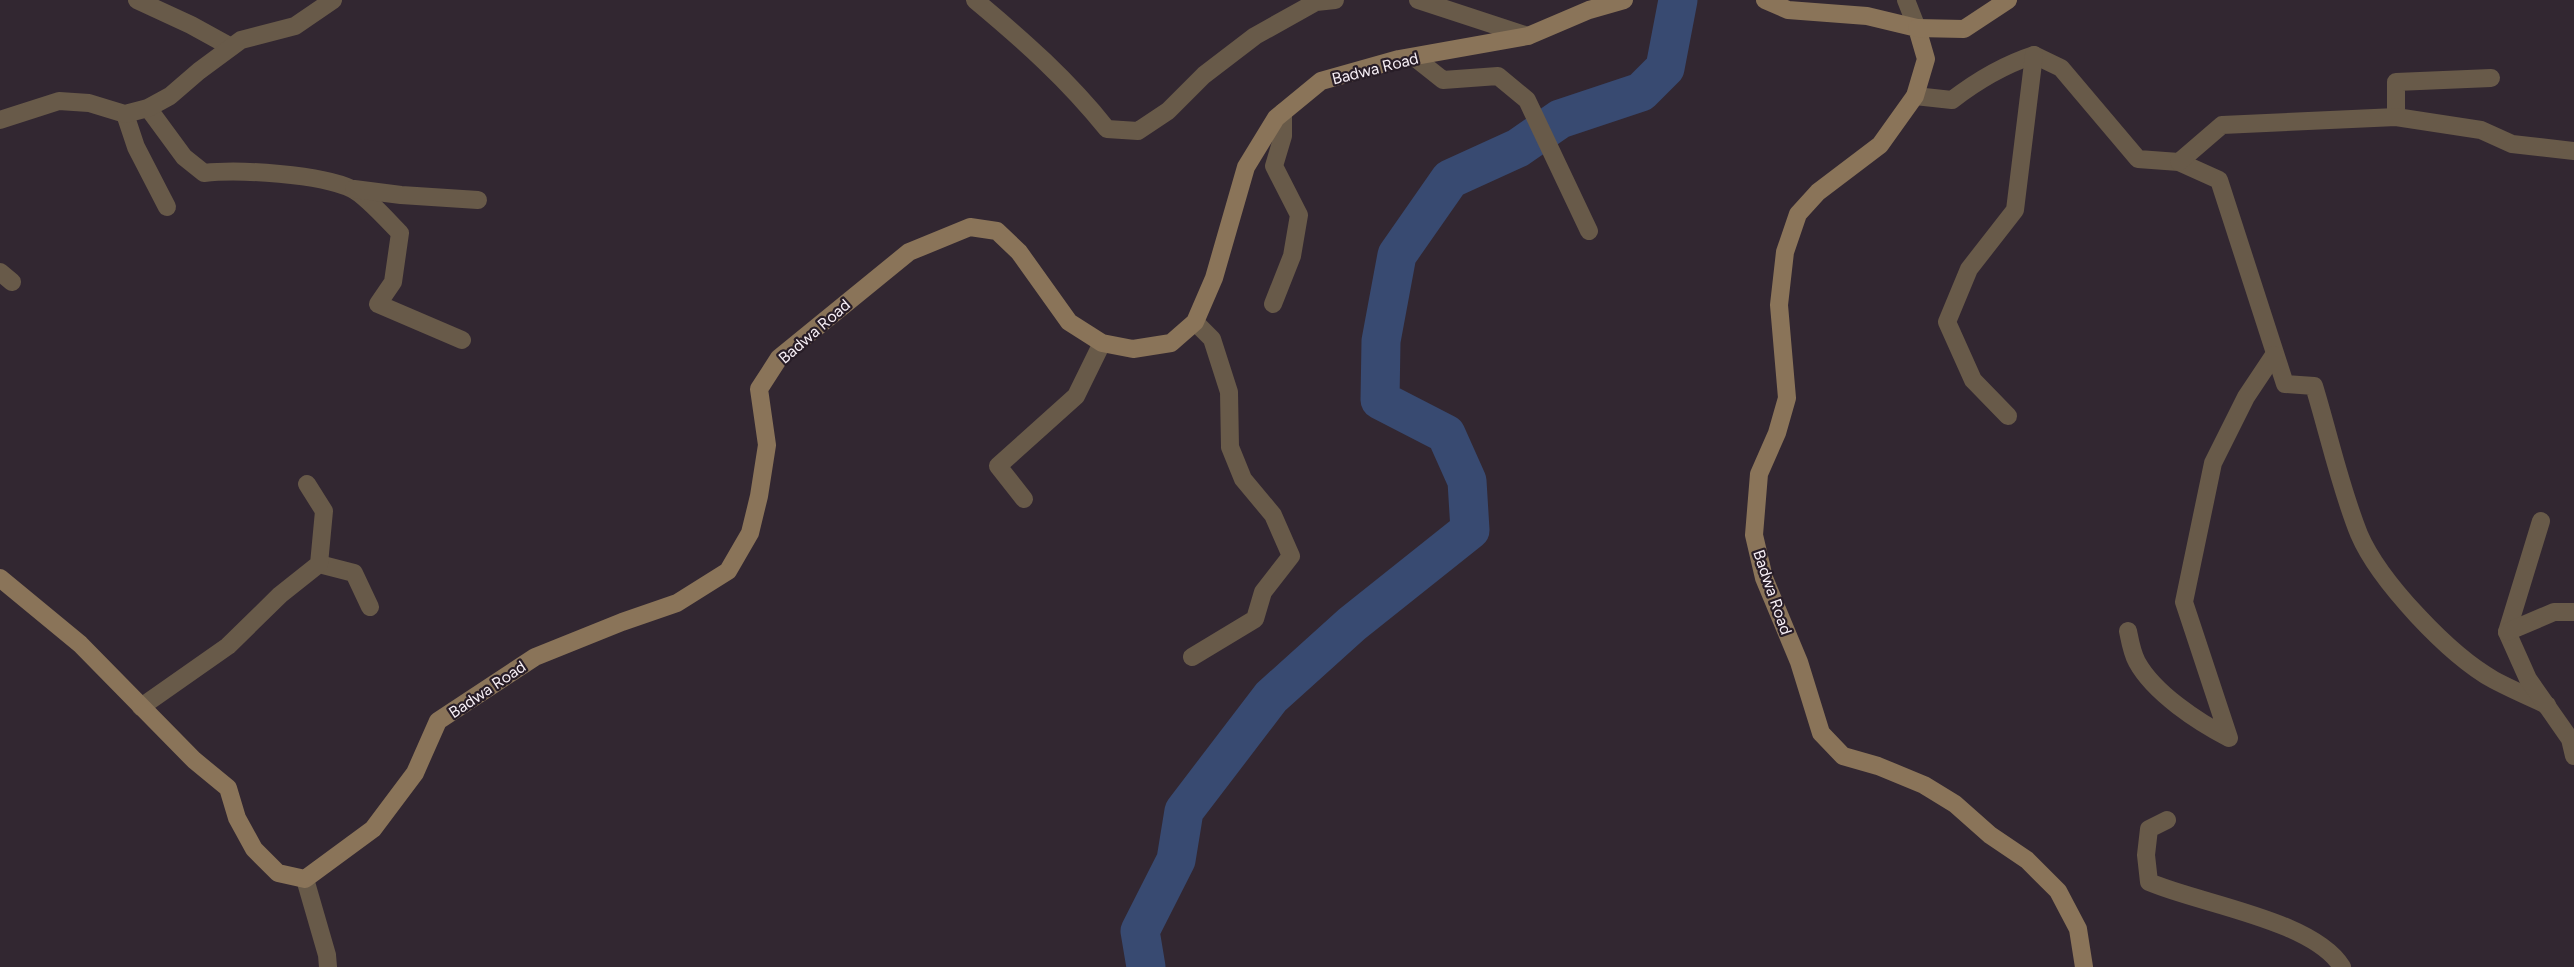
<svg xmlns="http://www.w3.org/2000/svg" width="2574" height="967" viewBox="0 0 2574 967" font-family="Figtree,sans-serif">
  <style>
    .lines { fill: none; stroke-linecap: round; stroke-linejoin: round }
    .river { stroke: #384a71; stroke-width: 39 }
    .street { stroke: #685a49; stroke-width: 18 }
    .secondary { stroke: #8a7459; stroke-width: 18 }
    .labels { text-anchor: middle; stroke-width: 4.5; stroke-linejoin: round; paint-order: stroke }
    .street-label { font-size: 16px; fill: #f7eff6; stroke: #281d27 }
  </style>
  <rect width="100%" height="100%" fill="#322731"/>
  <g class="lines">
    <!-- river -->
    <polyline class="river" points="1146,967 1140,931 1176,860 1184,811 1271,697 1352,624 1470,530 1467,481 1446,434 1380,400 1381,341 1397,255 1450,179 1518,148 1560,119 1641,92 1665,68 1678,0"/>
    <!-- street -->
    <g class="street">
      <polyline points="137,0 191,25 231,47"/>
      <path d="M975,0c48,40 93,80 132,129l31,2 30,-20 36,-36 51,-39 61,-34 19,-2"/>
      <polyline points="1418,0 1528,36"/>
      <polyline points="1906,0 1917,28"/>
      <polyline points="1414,57 1443,80 1498,76 1527,100 1589,231"/>
      <path d="M1915,96l37,4c26,-20 51,-35 82,-45l27,13 77,91 41,3 40,18 66,204 29,2c15,49 26,101 45,148 20,47 90,121 135,146 17,9 35,17 53,25"/>
      <path d="M148,108l36,49 20,16c35,-4 117,1 148,16 13,6 37,33 48,44l-7,49 -15,22 84,36"/>
      <polyline points="125,114 136,147 167,207"/>
      <polyline points="2396,117 2396,82 2491,78"/>
      <polyline points="0,120 59,101 89,103 125,114 148,108 170,96 199,71 241,40 295,26 333,0"/>
      <polyline points="2179,162 2222,125 2396,117 2481,130 2512,144 2574,151"/>
      <polyline points="354,189 401,195 478,200"/>
      <polyline points="0,272 12,282"/>
      <polyline points="1273,304 1292,256 1299,215 1274,166 1283,136 1283,112"/>
      <polyline points="2008,416 1973,380 1947,322 1969,269 2015,210 2034,55"/>
      <polyline points="1024,499 998,466 1076,396 1102,343"/>
      <polyline points="2541,521 2507,632 2528,679 2570,739 2574,756"/>
      <polyline points="319,564 354,573 370,607"/>
      <path d="M2128,631c2,10 4,22 9,31 17,31 61,60 92,76l-45,-136 29,-139 33,-66 28,-42"/>
      <polyline points="2507,632 2554,612 2574,612"/>
      <polyline points="1192,657 1255,619 1263,592 1291,556 1273,515 1243,479 1230,447 1229,392 1212,339 1195,322"/>
      <polyline points="141,707 228,646 280,595 319,564 324,511 307,484"/>
      <path d="M2167,820l-18,9 -3,26 3,27c51,22 164,38 193,85"/>
      <polyline points="305,879 327,955 328,967"/>
    </g>
    <!-- secondary -->
    <g class="secondary">
      <polyline points="1765,0 1788,10 1867,16 1917,28 1926,59 1915,96 1880,145 1818,192 1798,214 1785,252 1779,305 1787,398 1777,433 1759,474 1754,535 1764,578 1799,662 1821,733 1843,756 1878,766 1924,785 1955,804 1990,835 2027,860 2058,891 2078,929 2084,967"/>
      <polyline points="1917,28 1964,29 2008,0"/>
      <polyline points="0,578 80,644 194,760 228,788 237,818 254,849 278,873 305,879 373,829 415,773 438,721 535,657 622,622 677,603 728,571 750,533 759,496 767,445 759,389 779,358 909,252 970,227 997,231 1019,252 1069,322 1102,343 1133,349 1171,343 1195,322 1214,278 1246,167 1276,118 1321,81 1399,59 1528,36 1589,10 1624,0"/>
    </g>
  </g>
  <g class="labels">
    <!-- street labels -->
    <g class="street-label">
      <text transform="translate(1375 68) rotate(-14)" y="6">Badwa Road</text>
      <text transform="translate(814 331) rotate(-41)" y="6">Badwa Road</text>
      <text transform="translate(1773 592) rotate(71)" y="6">Badwa Road</text>
      <text transform="translate(487 689) rotate(-34)" y="6">Badwa Road</text>
    </g>
  </g>
</svg>
